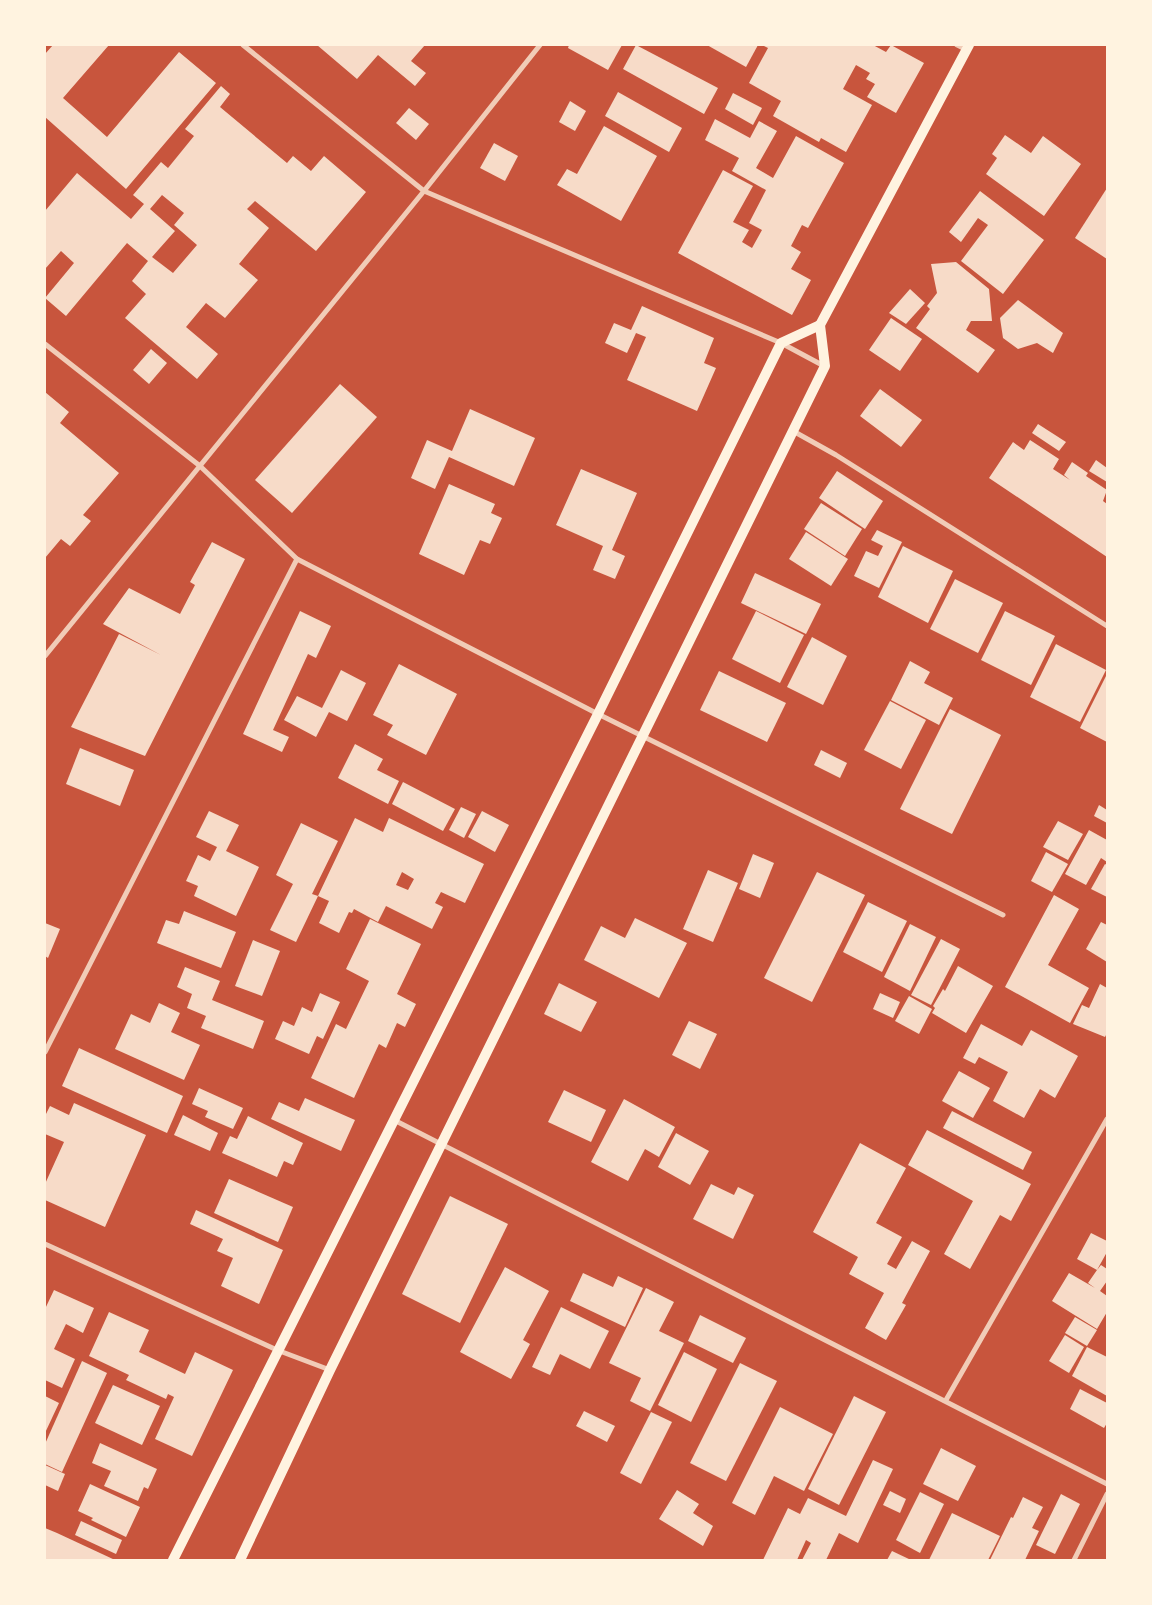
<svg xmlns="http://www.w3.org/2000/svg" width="1152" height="1605" viewBox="0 0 1152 1605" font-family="Overpass,sans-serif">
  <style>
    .building { fill: #f7dbc8; fill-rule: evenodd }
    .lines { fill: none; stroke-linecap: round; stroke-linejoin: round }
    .service { stroke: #f1ccb7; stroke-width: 4 }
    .minor { stroke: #f1ccb7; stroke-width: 5 }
    .secondary { stroke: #fff3e0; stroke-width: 10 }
  </style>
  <rect width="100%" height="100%" fill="#c8553d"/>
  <!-- building -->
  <g class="building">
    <polygon points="53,45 109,45 63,98 107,137 179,52 216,83 126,189 45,117 45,54"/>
    <polygon points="317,45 425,45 411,61 426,73 415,86 378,55 357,79"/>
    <polygon points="569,45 622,45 608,70 568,48"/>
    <polygon points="636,45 718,88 704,114 623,69"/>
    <polygon points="707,45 758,45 746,67"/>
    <polygon points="762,45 873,45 886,52 891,45 924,63 896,113 867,97 875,84 866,79 870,73 856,65 843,89 872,105 846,152 821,138 819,142 773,116 781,101 749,83 768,48"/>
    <path d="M221,86l9,8 -10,13 67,56 6,-7 18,15 13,-15 42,36 -50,59 -61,-50 -8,8 22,19 -30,36 19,16 -33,38 -19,-15 -20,24 32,27 -21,25 -72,-61 21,-24 -14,-13 16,-20 -21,-18 -61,73 -21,-18 29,-35 -13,-12 -16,18v-58l32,-38 54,46 13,-15 -11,-9 28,-33 7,6 26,-32 -9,-7zM162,195l22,18 -10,12 23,20 -24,28 -21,-16 23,-26 -25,-22z"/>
    <polygon points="618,92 682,128 669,152 605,116"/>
    <polygon points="733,93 762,108 753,125 725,109"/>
    <polygon points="570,101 586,111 575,131 559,122"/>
    <polygon points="409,108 429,124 416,140 396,123"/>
    <polygon points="715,119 750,138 759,121 777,131 756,168 773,178 796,136 844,163 808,228 802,225 791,246 801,252 791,269 811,280 792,315 678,253 723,170 753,186 733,222 749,230 742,242 752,248 762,230 749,223 766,190 732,171 739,158 705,140"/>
    <polygon points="604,126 657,156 621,221 557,185 567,169 577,174"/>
    <polygon points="1005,135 1031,153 1043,136 1081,164 1044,216 986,174 997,158 992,154"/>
    <polygon points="494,143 518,156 505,181 480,168"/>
    <polygon points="1107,188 1107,259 1075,238"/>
    <polygon points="980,191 1044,240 1003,294 961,261 988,225 978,218 961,242 949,232"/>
    <polygon points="956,262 989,289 992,321 971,321 966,330 995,350 978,373 916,328 930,309 927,306 937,293 931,264"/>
    <polygon points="910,289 925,303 906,324 889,313"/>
    <polygon points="1018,300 1063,333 1053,353 1037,343 1018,349 1003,338 1000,318"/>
    <polygon points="642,306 714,338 704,363 716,368 697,411 627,380 646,337 636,333 627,353 605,343 614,323 631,330"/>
    <polygon points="891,318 922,339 900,371 869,350"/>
    <polygon points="151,349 167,363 149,384 133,370"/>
    <polygon points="340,384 377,417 292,513 255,480"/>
    <polygon points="880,389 922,420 901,447 860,416"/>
    <polygon points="45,392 69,412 60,423 119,473 83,515 91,521 70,546 61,539 45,558"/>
    <polygon points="470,409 535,438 514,486 449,457 435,489 411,478 427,440 452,451"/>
    <polygon points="1038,424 1066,442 1059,451 1032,433"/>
    <polygon points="1030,440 1059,459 1053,469 1070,480 1064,475 1072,462 1088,473 1086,476 1107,490 1103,501 1107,504 1107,557 989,478 1013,442 1024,450"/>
    <polygon points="1096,460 1107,468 1107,482 1089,471"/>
    <polygon points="581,469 637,493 612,550 625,556 615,579 593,570 603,546 556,525"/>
    <polygon points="837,471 883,501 865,529 819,498"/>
    <polygon points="449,484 495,504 491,513 502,518 490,544 480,540 464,575 419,554"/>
    <polygon points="821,503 862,529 845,556 804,529"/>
    <polygon points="877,530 902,542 879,588 854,576 866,551 878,556 883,546 871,540"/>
    <polygon points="806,532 848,559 831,586 789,559"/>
    <polygon points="212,542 245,559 145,756 71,727 119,634 161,655 103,624 129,588 180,614 195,585 190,582"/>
    <polygon points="903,546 953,571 928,623 878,597"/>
    <polygon points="755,573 821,604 806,634 741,603"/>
    <polygon points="955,579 1003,603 978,653 930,629"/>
    <polygon points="300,611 331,626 316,658 308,654 273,730 289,737 282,752 243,734"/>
    <polygon points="756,611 804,635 780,683 732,659"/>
    <polygon points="1005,611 1055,636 1031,685 981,660"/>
    <polygon points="812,637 847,656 823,705 787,687"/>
    <polygon points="1056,644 1106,670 1080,722 1030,697"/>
    <polygon points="910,661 930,672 924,683 953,698 939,725 891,700"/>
    <polygon points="399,664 457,694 426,755 387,735 393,725 373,715"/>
    <polygon points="341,670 366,683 347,721 329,712 316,737 284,720 297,696 322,708"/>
    <polygon points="719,671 786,703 767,742 700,710"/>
    <polygon points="1107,674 1107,742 1080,728"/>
    <polygon points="890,701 926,720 901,769 864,750"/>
    <polygon points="950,709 1001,735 952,834 900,809"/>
    <polygon points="355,744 383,759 377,770 399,781 388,804 338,778"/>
    <polygon points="80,748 134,770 120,806 66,784"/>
    <polygon points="821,750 847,763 840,778 814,765"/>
    <polygon points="403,782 455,809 443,831 392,804"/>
    <polygon points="1099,805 1107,810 1107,823 1094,816"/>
    <polygon points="461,807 476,814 464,838 449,830"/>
    <polygon points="209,811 239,825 226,851 259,867 236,916 194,896 198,886 186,881 198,855 210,861 217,847 196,837"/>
    <polygon points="482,811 509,825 495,852 468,837"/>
    <path d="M355,818l28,14 6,-14 95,46 -19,39 -24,-11 -6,11 8,4 -11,22 -46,-23 -8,16 -24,-13 -2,4 -3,-1 -10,21 -20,-10 10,-22 -11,-5zM402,872l12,7 -6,11 -12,-5z"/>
    <polygon points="1058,821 1083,834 1068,860 1043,847"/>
    <polygon points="301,823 338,841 312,894 318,896 296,942 270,930 293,884 276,875"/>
    <polygon points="1089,830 1107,840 1107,862 1101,858 1086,885 1065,874"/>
    <polygon points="1046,852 1068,864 1052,892 1031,881"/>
    <polygon points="753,854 774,863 760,898 739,889"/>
    <polygon points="1105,864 1107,865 1107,897 1091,889"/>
    <polygon points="708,870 738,883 713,942 683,929"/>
    <polygon points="817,872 865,895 812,1002 764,978"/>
    <polygon points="1054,895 1079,909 1048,965 1089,988 1070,1023 1005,987"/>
    <polygon points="868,902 907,921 882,972 843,952"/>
    <polygon points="184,911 236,932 221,968 157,943 166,920 179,924"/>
    <polygon points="635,918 687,943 659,998 584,960 601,926 625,938"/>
    <polygon points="370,919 421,944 397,994 416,1004 405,1027 397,1023 386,1048 379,1044 354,1098 311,1078 336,1024 346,1029 369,981 346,969"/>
    <polygon points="1101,922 1107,925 1107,962 1086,949"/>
    <polygon points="45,923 60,929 48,958 45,956"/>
    <polygon points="910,924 936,937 910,991 884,977"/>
    <polygon points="941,939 960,949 931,1005 911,995"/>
    <polygon points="253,940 280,951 262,996 235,986"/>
    <polygon points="958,966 993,986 966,1033 932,1013 935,1008 933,1006 943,989 945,991"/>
    <polygon points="185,967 220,981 212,1000 264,1021 253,1049 201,1028 206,1016 187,1008 192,994 177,987"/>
    <polygon points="559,983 597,1002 581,1032 544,1014"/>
    <polygon points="1100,984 1107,988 1107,1033 1105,1037 1073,1024 1082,1005 1089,1008"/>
    <polygon points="320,993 340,1002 323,1039 317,1036 309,1054 275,1039 283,1021 294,1026 302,1007 312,1012"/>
    <polygon points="880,993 900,1002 893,1018 873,1009"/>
    <polygon points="909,996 932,1009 919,1034 895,1021"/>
    <polygon points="159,1003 180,1013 171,1032 200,1045 184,1080 115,1049 131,1014 150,1023"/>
    <polygon points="689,1021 717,1034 700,1069 672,1055"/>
    <polygon points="981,1024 1022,1046 1031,1030 1078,1056 1055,1098 1040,1089 1024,1118 993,1101 1008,1072 979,1057 975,1064 963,1058"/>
    <polygon points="79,1048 183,1096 167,1133 62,1086"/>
    <polygon points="959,1071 990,1088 973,1118 942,1101"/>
    <polygon points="199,1088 243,1108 233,1129 205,1117 208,1111 192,1104"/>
    <polygon points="564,1090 606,1110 591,1142 548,1122"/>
    <polygon points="305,1098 355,1120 341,1151 271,1119 279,1102 299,1111"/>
    <polygon points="624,1099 675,1127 659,1157 645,1149 628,1181 591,1162"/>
    <polygon points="74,1103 146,1135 105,1227 45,1200 45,1184 64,1142 45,1134 45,1116 50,1106 69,1115"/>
    <polygon points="952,1111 1032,1152 1023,1170 943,1128"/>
    <polygon points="183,1115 218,1133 210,1151 174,1135"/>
    <polygon points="248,1116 303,1143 293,1165 284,1161 277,1177 222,1153 230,1136 237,1139"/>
    <polygon points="927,1130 1031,1184 1011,1221 1000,1215 970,1269 944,1254 973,1201 908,1165"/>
    <polygon points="676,1133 709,1151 690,1185 658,1167"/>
    <polygon points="860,1143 906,1168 876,1223 902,1237 887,1264 896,1269 912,1241 930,1251 902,1303 906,1305 886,1340 865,1328 884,1293 849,1274 858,1257 813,1232"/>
    <polygon points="229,1179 293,1207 278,1242 214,1213"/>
    <polygon points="711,1184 734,1195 738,1187 754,1195 733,1239 693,1219"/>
    <polygon points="450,1196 508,1224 460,1323 402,1294"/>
    <polygon points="196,1210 283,1250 259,1304 221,1286 233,1258 217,1251 223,1239 190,1224"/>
    <polygon points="1091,1233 1107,1241 1107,1252 1097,1270 1101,1265 1107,1269 1107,1281 1100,1291 1107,1296 1107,1312 1097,1329 1052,1301 1069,1273 1095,1288 1088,1283 1097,1270 1077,1259"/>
    <polygon points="505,1267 549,1291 523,1340 530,1344 511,1379 460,1352"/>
    <polygon points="583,1273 613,1287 618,1276 643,1288 625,1327 570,1301"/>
    <polygon points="646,1288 674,1302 659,1331 684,1343 650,1411 630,1401 641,1378 609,1363"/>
    <polygon points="54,1290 94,1308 83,1333 66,1324 54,1349 75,1359 62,1388 45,1380 45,1309"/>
    <polygon points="561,1307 609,1331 590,1369 560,1354 550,1375 532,1367"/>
    <polygon points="109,1312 149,1330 139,1352 185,1374 195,1352 233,1370 192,1456 155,1439 174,1397 168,1394 166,1399 126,1380 129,1375 89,1356"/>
    <polygon points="700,1315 746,1338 733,1363 688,1341"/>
    <polygon points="1075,1317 1097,1330 1087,1346 1065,1333"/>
    <polygon points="1065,1335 1084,1347 1069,1373 1049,1361"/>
    <polygon points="1087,1347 1107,1357 1107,1396 1072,1376"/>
    <polygon points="684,1352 717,1369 691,1422 658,1405"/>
    <polygon points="82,1361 107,1373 62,1472 45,1464 45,1444"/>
    <polygon points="740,1363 777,1381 726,1481 690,1463"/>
    <polygon points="113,1385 160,1406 142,1445 95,1423"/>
    <polygon points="1080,1389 1107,1403 1107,1423 1104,1428 1070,1409"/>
    <polygon points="45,1396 59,1403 45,1433"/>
    <polygon points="854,1396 886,1412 839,1505 808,1489"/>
    <polygon points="780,1407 833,1434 804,1491 774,1476 755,1515 732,1503"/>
    <polygon points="584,1411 615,1426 607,1442 576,1426"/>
    <polygon points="651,1412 672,1422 641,1484 620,1473"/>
    <polygon points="100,1443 157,1469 148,1489 144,1487 138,1501 104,1486 111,1471 92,1463"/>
    <polygon points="941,1448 976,1466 958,1501 923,1484"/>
    <polygon points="873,1460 893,1469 858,1543 839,1533 826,1560 802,1560 811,1543 806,1540 797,1560 763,1560 788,1508 800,1514 808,1498 846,1516"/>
    <polygon points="45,1465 65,1474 58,1491 45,1485"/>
    <polygon points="90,1484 140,1507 126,1537 91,1520 93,1518 78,1511"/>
    <polygon points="677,1490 699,1504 693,1513 713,1526 703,1546 659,1519"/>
    <polygon points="890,1491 906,1499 900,1513 883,1505"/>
    <polygon points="920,1492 944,1504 920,1553 896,1540"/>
    <polygon points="1061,1494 1080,1504 1055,1554 1036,1545"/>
    <polygon points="1023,1497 1043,1507 1032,1528 1039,1531 1025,1560 990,1560 1011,1517 1013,1518"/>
    <polygon points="952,1513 1000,1536 988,1560 929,1560"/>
    <polygon points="81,1521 122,1540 116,1554 75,1535"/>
    <polygon points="45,1528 57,1533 115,1560 45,1560"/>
    <polygon points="892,1551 911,1560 887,1560"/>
  </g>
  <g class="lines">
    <!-- service -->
    <polyline class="service" points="956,45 966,50"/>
    <!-- minor -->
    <g class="minor">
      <polyline points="243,45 424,191 781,343 824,366"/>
      <polyline points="45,344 200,466 297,559 598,714 1003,915"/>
      <polyline points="793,431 836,455 1107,626"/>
      <polyline points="45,656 424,191 540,45"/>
      <polyline points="45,1052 297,559"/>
      <polyline points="394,1120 1107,1484"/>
      <polyline points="45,1244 277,1350 330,1370"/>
      <polyline points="946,1400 1107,1119"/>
      <polyline points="1074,1560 1107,1494"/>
    </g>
    <!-- secondary -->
    <g class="secondary">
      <polyline points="173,1560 598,714 781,343 820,325"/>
      <polyline points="240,1560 330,1370 825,366 820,325 969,45"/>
    </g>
  </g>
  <!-- border -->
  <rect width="1152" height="1605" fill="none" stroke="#fff3e0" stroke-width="92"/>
</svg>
